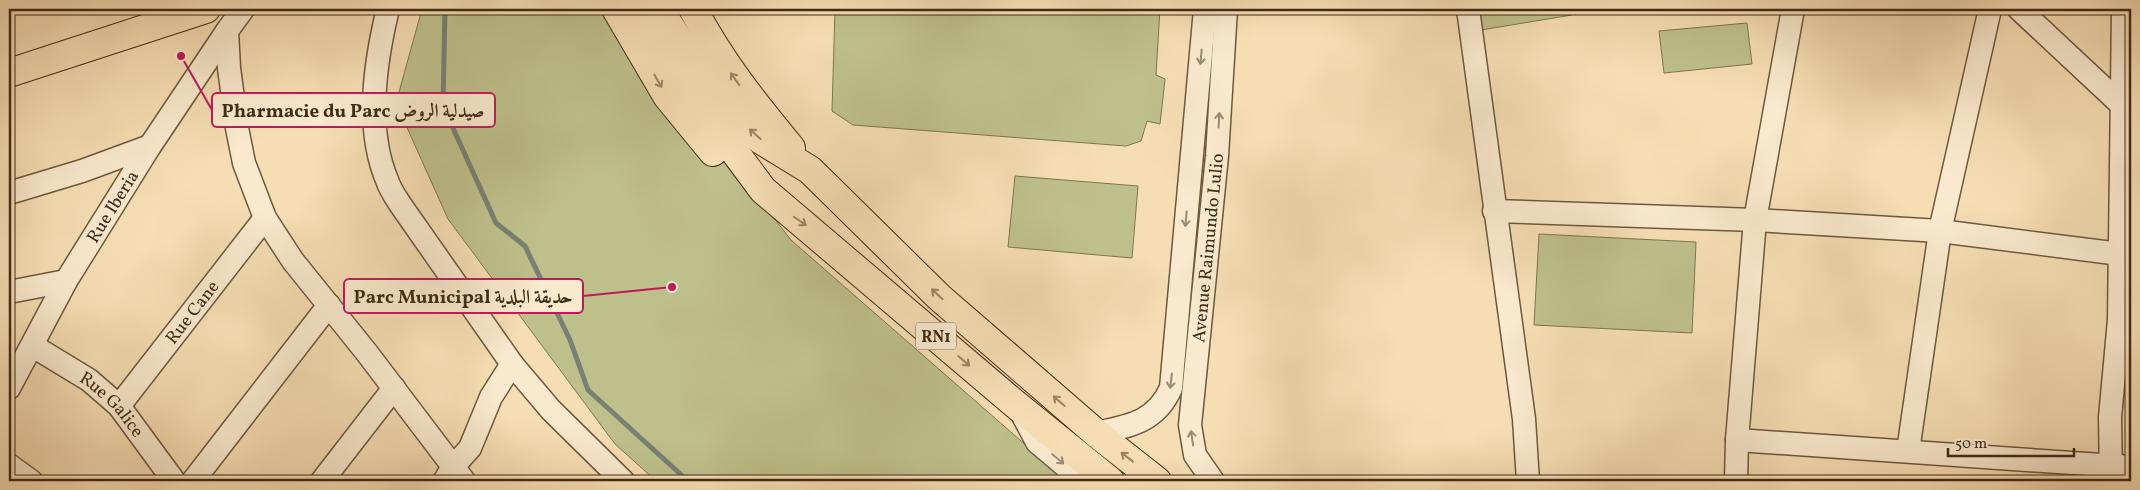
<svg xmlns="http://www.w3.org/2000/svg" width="2140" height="490" viewBox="0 0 2140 490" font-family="Vollkorn,Amiri,serif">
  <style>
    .green { fill: #bec08b; stroke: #7f7650 }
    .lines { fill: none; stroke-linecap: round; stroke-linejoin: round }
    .stream { stroke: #788174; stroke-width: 5 }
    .minor-casing { stroke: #6e583d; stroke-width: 25 }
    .major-casing { stroke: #402b16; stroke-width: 30 }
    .highway-casing { stroke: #402b16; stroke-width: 30 }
    .minor { stroke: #f9e9ce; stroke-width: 22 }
    .major { stroke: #f6ddb3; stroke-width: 28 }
    .highway { stroke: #f6ddb3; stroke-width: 28 }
    .oneway { stroke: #9c8a72 }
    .oneway2 { stroke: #9b8464 }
    .labels { text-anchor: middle; stroke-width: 5; stroke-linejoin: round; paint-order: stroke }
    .shield { fill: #f9e9ce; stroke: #78644d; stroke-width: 1 }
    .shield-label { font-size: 16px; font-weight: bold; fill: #402b16 }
    .street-label { font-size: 18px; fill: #402b16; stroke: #f9e9ce }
    .leader { fill: none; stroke: #c2185b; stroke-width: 2 }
    .callout-dot { fill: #c2185b; stroke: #f9e9ce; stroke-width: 2 }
    .callout { fill: #f9e9ce; stroke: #c2185b; stroke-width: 2 }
    .callout-label { font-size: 19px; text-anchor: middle; font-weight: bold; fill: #402b16 }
  </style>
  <rect width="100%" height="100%" fill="#f6ddb3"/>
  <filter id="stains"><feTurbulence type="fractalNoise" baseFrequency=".004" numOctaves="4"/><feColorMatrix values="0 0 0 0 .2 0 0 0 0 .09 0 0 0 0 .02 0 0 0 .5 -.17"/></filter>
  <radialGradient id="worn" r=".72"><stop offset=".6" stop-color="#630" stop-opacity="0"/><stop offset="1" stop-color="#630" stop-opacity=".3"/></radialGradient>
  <!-- green -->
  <g class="green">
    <polygon points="422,9 622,9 690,111 791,240 1067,481 656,481 615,444 448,219 396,103"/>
    <polygon points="835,9 1160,9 1156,75 1165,79 1160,124 1147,121 1141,141 1126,146 853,125 832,111"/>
    <polygon points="1478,9 1571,9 1572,15 1481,30"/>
    <polygon points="1747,23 1752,64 1664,73 1659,31"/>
    <polygon points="1015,176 1138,186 1132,258 1008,247"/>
    <polygon points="1539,234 1696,242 1692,333 1534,325"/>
  </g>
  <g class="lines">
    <!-- stream -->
    <polyline class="stream" points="445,9 443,106 496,223 525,246 570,340 588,390 688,481"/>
    <!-- minor casing -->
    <g class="minor-casing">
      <g id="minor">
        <polyline points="243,9 227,31 229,68 237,128 244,163 265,218 293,261 367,353 464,481"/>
        <path d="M388,9c-13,53 -23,119 -1,171 3,10 10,19 15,27l110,157 39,46 72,71"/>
        <polyline points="1468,9 1524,419 1528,481"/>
        <polyline points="2019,9 2126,109"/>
        <polyline points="9,193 82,171 150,146"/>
        <polyline points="1494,211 1755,220 1940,231 2120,254"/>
        <polyline points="9,292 66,281"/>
        <path id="s1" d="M33,346l56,34 30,26 55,75"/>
        <path id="s2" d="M9,388l57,-107 84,-135 77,-115"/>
        <path id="s3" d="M119,406l146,-188"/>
        <polyline points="1020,410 1037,442 1083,481"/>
        <path d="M1096,433c34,-7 60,-11 75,-45l34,-379"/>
        <polyline points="1737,440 2131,467"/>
        <polyline points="1908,451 1940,231 1990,9"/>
        <polyline points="9,465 31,481"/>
        <polyline points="445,480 452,468 470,448 491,397 512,364"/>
        <polyline points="193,481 329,305"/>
        <polyline points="322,481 394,388"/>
        <path id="s4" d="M1213,481l-18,-26 -5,-30 27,-269 9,-147"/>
        <polyline points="1736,481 1737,440 1755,220 1793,9"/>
        <polyline points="2111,481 2110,417 2119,320 2123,9"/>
      </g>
    </g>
    <!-- major casing -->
    <g class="major-casing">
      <polyline id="major" points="9,73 206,9"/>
    </g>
    <!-- highway casing -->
    <g class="highway-casing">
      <g id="highway">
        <polyline points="616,9 667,96 713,152"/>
        <polyline points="635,9 668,62 763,190 1015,404 1110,481"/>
        <polyline points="659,9 710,89 741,122 761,140 810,170 939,297 1096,433 1157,481"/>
        <path d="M693,9c28,53 60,93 98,139"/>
      </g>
    </g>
    <!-- minor -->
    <use href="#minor" class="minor"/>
    <!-- major -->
    <use href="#major" class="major"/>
    <!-- highway -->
    <use href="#highway" class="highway"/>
  </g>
  <!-- one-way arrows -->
  <defs><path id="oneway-shaft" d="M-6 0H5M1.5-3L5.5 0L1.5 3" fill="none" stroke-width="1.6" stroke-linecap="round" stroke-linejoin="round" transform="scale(1.25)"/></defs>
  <g class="oneway">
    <use href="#oneway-shaft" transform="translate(1201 57) rotate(95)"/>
    <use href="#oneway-shaft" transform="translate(1219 120) rotate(-87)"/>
    <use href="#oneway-shaft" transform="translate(1186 219) rotate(95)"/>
    <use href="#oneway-shaft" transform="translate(1171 381) rotate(97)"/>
    <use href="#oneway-shaft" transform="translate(1192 438) rotate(-98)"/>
    <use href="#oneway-shaft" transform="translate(1058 459) rotate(40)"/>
  </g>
  <g class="oneway2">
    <use href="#oneway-shaft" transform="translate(735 79) rotate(-125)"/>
    <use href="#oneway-shaft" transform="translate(658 81) rotate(60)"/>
    <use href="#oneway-shaft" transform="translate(755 134) rotate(-138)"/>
    <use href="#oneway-shaft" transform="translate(800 221) rotate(35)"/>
    <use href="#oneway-shaft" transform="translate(937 294) rotate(-137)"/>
    <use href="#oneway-shaft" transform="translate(964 361) rotate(41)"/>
    <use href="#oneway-shaft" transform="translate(1059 401) rotate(-139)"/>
    <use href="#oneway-shaft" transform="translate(1127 457) rotate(-142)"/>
  </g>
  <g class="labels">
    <!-- shield labels -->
    <rect class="shield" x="916" y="322.5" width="40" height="27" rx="4"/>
    <g class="shield-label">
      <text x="936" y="342">RN1</text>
    </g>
    <!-- street labels -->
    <g class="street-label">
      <text dy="6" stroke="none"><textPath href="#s2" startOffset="209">Rue Iberia</textPath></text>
      <text dy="6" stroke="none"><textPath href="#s4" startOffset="240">Avenue Raimundo Lulio</textPath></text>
      <text dy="6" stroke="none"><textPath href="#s3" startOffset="119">Rue Cane</textPath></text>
      <text dy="6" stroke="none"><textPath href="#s1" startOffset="99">Rue Galice</textPath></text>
    </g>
  </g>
  <!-- callouts -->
  <path class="leader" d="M181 56L212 110M672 287L583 296"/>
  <g class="callout-dot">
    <circle cx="181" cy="56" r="5"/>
    <circle cx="672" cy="287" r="5"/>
  </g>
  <g class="callout">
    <rect x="212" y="93" width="283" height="34" rx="5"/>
    <rect x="344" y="279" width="239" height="34" rx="5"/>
  </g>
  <g class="callout-label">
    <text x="353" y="117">Pharmacie du Parc صيدلية الروض</text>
    <text x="463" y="303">Parc Municipal حديقة البلدية</text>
  </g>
  <!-- margin -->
  <rect width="2140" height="490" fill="none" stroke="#f6ddb3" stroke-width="30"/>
  <rect x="10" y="10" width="2120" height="470" fill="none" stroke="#402b16" stroke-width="2.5"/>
  <rect x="15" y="15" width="2110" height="460" fill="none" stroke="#402b16"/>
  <!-- scale -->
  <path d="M1948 448v8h126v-8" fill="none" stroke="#402b16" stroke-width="2.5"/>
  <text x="1955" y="448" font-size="15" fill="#402b16" stroke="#f9e9ce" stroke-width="4" paint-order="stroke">50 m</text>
  <rect width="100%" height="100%" filter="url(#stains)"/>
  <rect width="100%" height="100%" fill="url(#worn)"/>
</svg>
